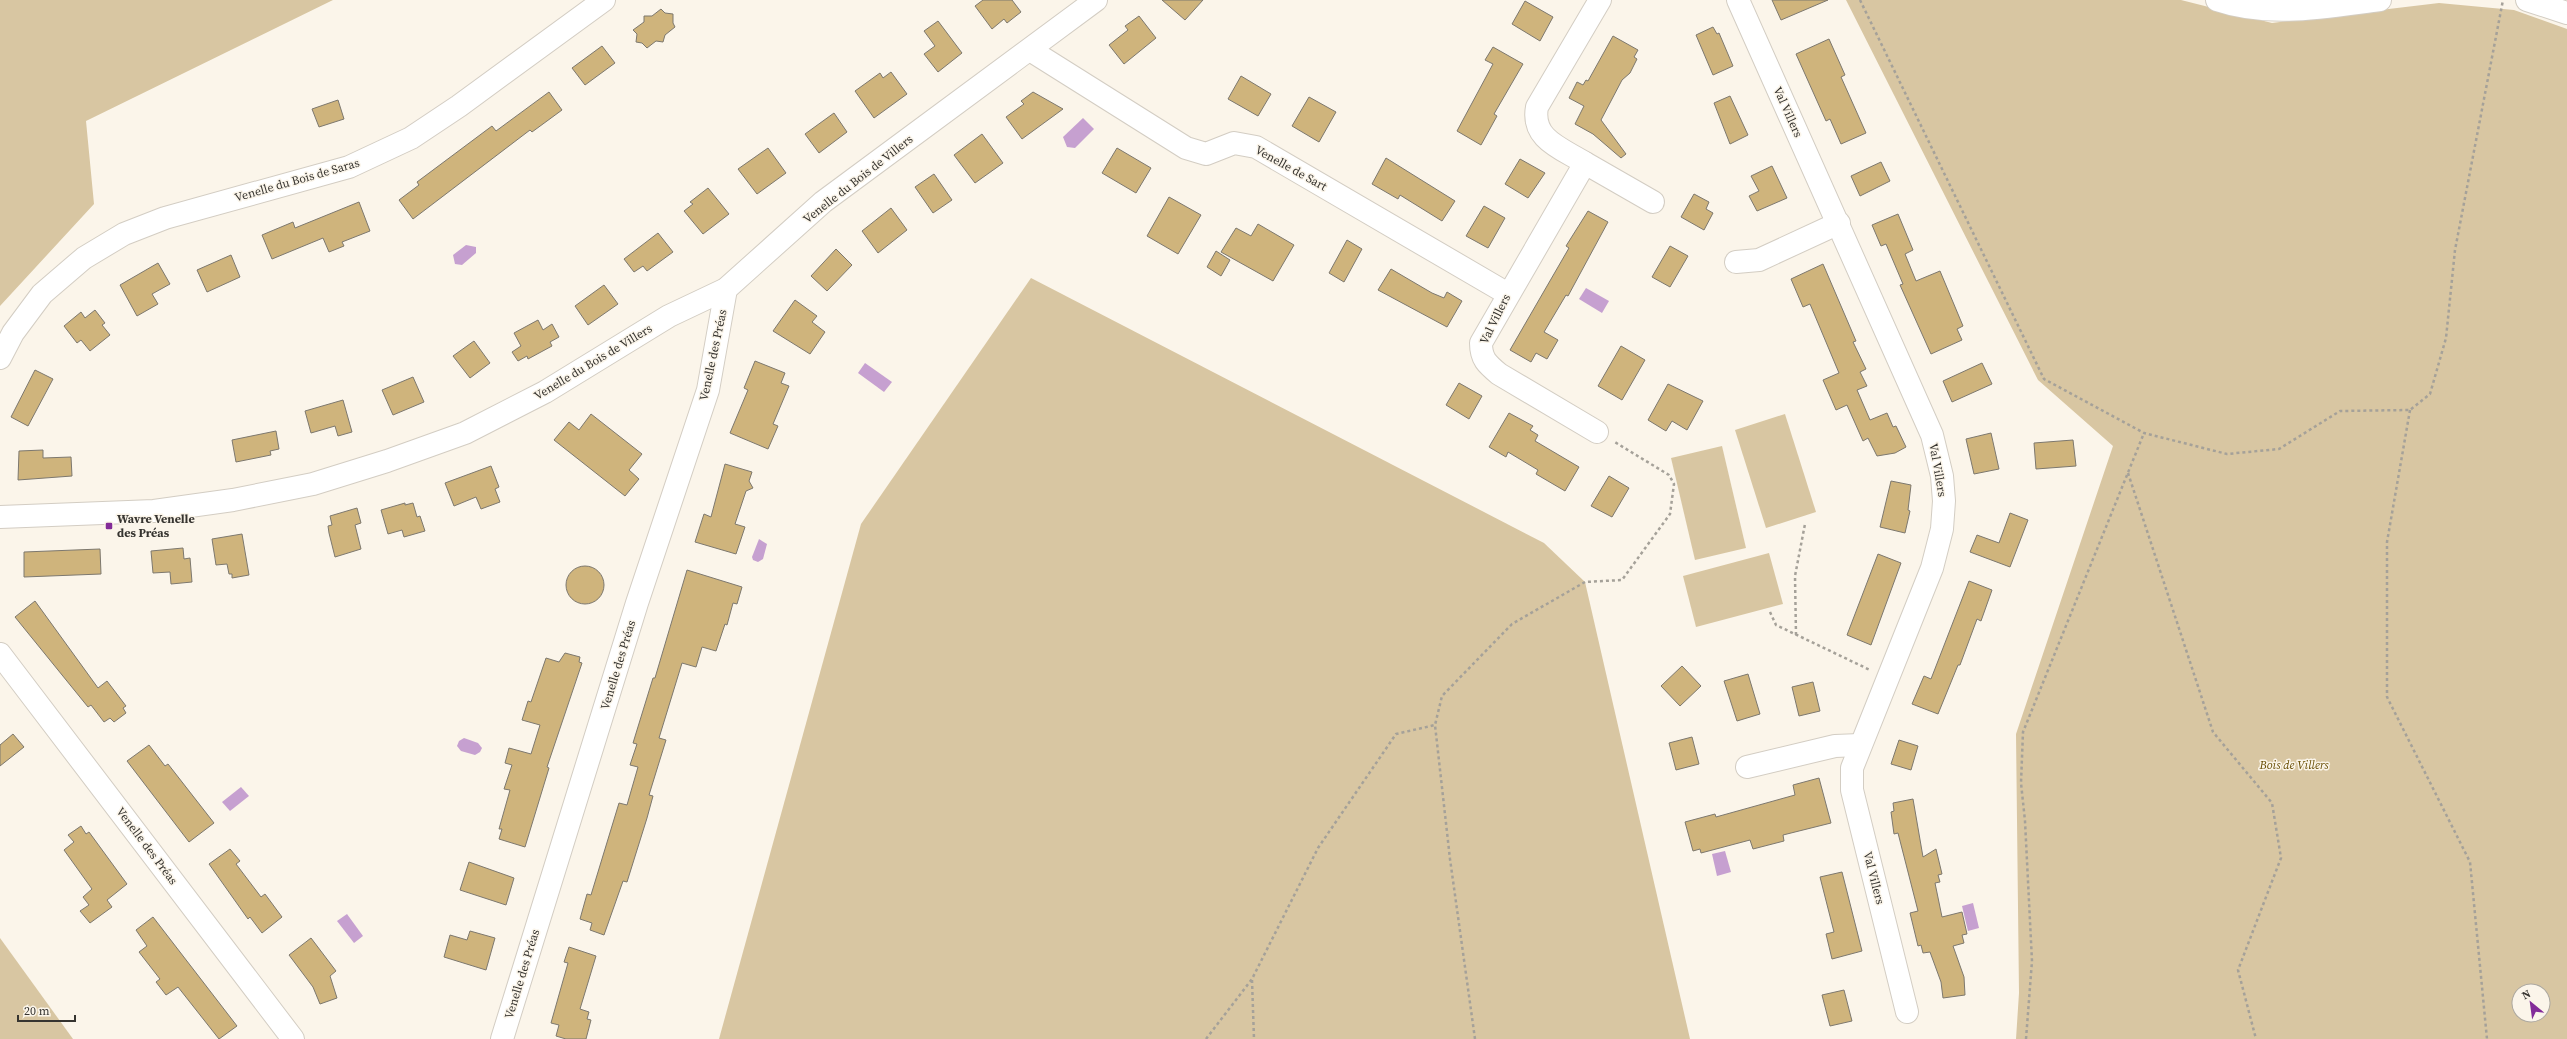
<svg xmlns="http://www.w3.org/2000/svg" width="2567" height="1039" viewBox="0 0 2567 1039" font-family="'Source Serif 4',serif">
  <style>
    .green { fill: #d8c6a2; fill-rule: evenodd }
    .water { fill: #c6a0d0 }
    .building { fill: #cfb47c; stroke: #7d786e }
    .lines { fill: none; stroke-linecap: round; stroke-linejoin: round }
    .minor-casing { stroke: #d3cdc3; stroke-width: 24 }
    .path { stroke: #a5a199; stroke-width: 2.5; stroke-dasharray: 3 3; stroke-linecap: butt }
    .minor { stroke: #fff; stroke-width: 22 }
    .poi-dot { fill: #832c99; stroke: #fbf5ea; stroke-width: 1.5 }
    .labels { text-anchor: middle; stroke-width: 3; stroke-linejoin: round; paint-order: stroke }
    .street-label { font-size: 12px; fill: #363430; stroke: #fbf5ea }
    .poi-label { font-size: 12px; font-weight: bold; fill: #363430; stroke: #fbf5ea; text-anchor: start }
    .park-label { font-size: 12px; font-style: italic; fill: #694e05; stroke: #fbf5ea }
  </style>
  <rect width="100%" height="100%" fill="#fbf5ea"/>
  <!-- green -->
  <g class="green">
    <polygon points="0,0 333,0 86,121 94,204 0,306"/>
    <path d="M1846,0h335l91,23 167,-20 75,7 53,19v1010h-551l3,-46 -3,-259 97,-288 -75,-66zM2519,991h24v24h-24z"/>
    <polygon points="1031,278 1544,543 1585,582 1690,1039 719,1039 861,524"/>
    <polygon points="1785,414 1816,512 1766,528 1735,430"/>
    <polygon points="1722,446 1746,548 1695,560 1671,458"/>
    <polygon points="1769,553 1783,604 1696,627 1683,576"/>
    <polygon points="0,938 73,1039 0,1039"/>
  </g>
  <!-- water -->
  <g class="water">
    <polygon points="1083,118 1094,129 1075,148 1067,147 1063,137"/>
    <polygon points="466,245 476,247 476,253 462,265 455,264 453,255"/>
    <polygon points="1586,288 1609,301 1602,313 1579,299"/>
    <polygon points="865,363 892,382 884,392 858,373"/>
    <polygon points="759,539 767,544 763,559 758,562 753,560 752,557"/>
    <polygon points="464,738 478,743 482,748 480,752 475,755 461,751 457,746 459,741"/>
    <polygon points="241,787 249,796 230,811 222,802"/>
    <polygon points="1725,851 1731,872 1717,876 1712,854"/>
    <polygon points="1973,903 1979,928 1968,931 1962,906"/>
    <polygon points="347,914 363,936 354,943 337,921"/>
  </g>
  <!-- building -->
  <g class="building">
    <polygon points="983,0 1012,0 1021,12 1007,23 1004,19 992,29 975,6"/>
    <polygon points="1162,0 1203,0 1185,20"/>
    <polygon points="1772,0 1828,0 1781,20"/>
    <polygon points="1525,1 1553,17 1540,41 1512,24"/>
    <polygon points="661,9 665,13 673,14 673,23 675,27 665,35 663,42 656,41 647,48 642,43 636,42 637,34 633,30 644,22 644,16 652,16"/>
    <polygon points="1139,16 1156,38 1124,64 1109,45 1128,30 1125,26"/>
    <polygon points="938,21 962,53 938,72 924,54 935,46 924,31"/>
    <polygon points="1713,27 1717,34 1719,33 1733,66 1713,75 1696,35"/>
    <polygon points="1613,36 1638,50 1634,57 1637,59 1630,73 1622,80 1601,120 1626,154 1621,158 1593,134 1575,124 1584,106 1569,98 1577,82 1583,85 1586,80 1588,81"/>
    <polygon points="1829,39 1845,75 1841,77 1866,133 1841,144 1830,119 1826,121 1796,54"/>
    <polygon points="602,46 615,63 585,85 572,68"/>
    <polygon points="1493,47 1523,64 1494,114 1497,116 1481,145 1457,131 1493,64 1485,60"/>
    <polygon points="891,72 907,94 874,118 855,91 880,73 883,78"/>
    <polygon points="1241,76 1271,94 1258,116 1228,99"/>
    <polygon points="549,92 562,110 532,132 530,130 413,219 399,200 419,185 417,182 492,126 496,131"/>
    <polygon points="1033,92 1063,109 1022,139 1006,117 1024,104 1021,101"/>
    <polygon points="1730,96 1748,135 1730,144 1714,103"/>
    <polygon points="1309,97 1336,112 1319,142 1292,126"/>
    <polygon points="338,100 344,119 319,127 312,109"/>
    <polygon points="834,113 847,132 819,153 805,134"/>
    <polygon points="982,134 1003,163 975,183 954,155"/>
    <polygon points="768,148 786,173 757,194 738,169"/>
    <polygon points="1117,148 1151,168 1136,193 1102,173"/>
    <polygon points="1386,158 1455,201 1442,221 1400,195 1398,199 1372,184"/>
    <polygon points="1520,159 1545,173 1528,198 1505,184"/>
    <polygon points="1881,162 1890,181 1860,196 1851,176"/>
    <polygon points="1772,166 1787,198 1757,211 1749,196 1759,191 1751,176"/>
    <polygon points="934,174 952,200 933,213 915,187"/>
    <polygon points="708,188 729,214 703,234 684,211 693,204 690,202"/>
    <polygon points="1694,194 1709,202 1706,209 1713,213 1704,230 1681,217"/>
    <polygon points="1169,197 1201,215 1178,254 1147,236"/>
    <polygon points="359,202 370,231 342,242 344,246 329,252 323,238 272,259 262,235 293,222 295,228"/>
    <polygon points="1484,206 1505,218 1488,248 1466,236"/>
    <polygon points="891,208 907,230 878,253 862,231"/>
    <polygon points="1588,211 1608,222 1568,296 1566,295 1544,332 1558,340 1547,359 1536,353 1531,362 1510,350 1569,248 1566,246"/>
    <polygon points="1898,214 1913,250 1905,254 1916,281 1940,271 1963,326 1957,329 1962,340 1931,354 1900,285 1903,284 1886,244 1881,246 1872,225"/>
    <polygon points="1258,224 1294,245 1273,281 1221,252 1236,228 1251,236"/>
    <polygon points="658,233 673,252 647,271 643,266 634,272 624,259"/>
    <polygon points="1347,240 1362,249 1344,282 1329,273"/>
    <polygon points="1670,246 1688,256 1670,287 1652,277"/>
    <polygon points="836,249 852,265 827,291 811,276"/>
    <polygon points="1216,251 1230,260 1221,276 1207,267"/>
    <polygon points="231,255 240,277 207,292 197,270"/>
    <polygon points="158,263 170,284 152,294 158,304 137,316 120,285"/>
    <polygon points="1823,264 1856,341 1853,342 1866,369 1860,372 1867,386 1857,390 1870,420 1887,413 1893,427 1896,426 1906,447 1895,453 1877,456 1868,438 1863,441 1847,405 1836,410 1823,380 1839,373 1810,304 1803,307 1791,279"/>
    <polygon points="1391,269 1432,293 1444,298 1447,292 1462,301 1447,327 1378,290"/>
    <polygon points="604,285 618,304 588,325 575,306"/>
    <polygon points="795,300 817,316 812,322 825,332 810,354 773,331"/>
    <polygon points="95,310 105,323 102,325 110,335 90,351 81,340 77,343 64,326 81,312 85,318"/>
    <polygon points="538,320 543,330 552,324 559,337 550,342 552,346 528,359 527,356 518,361 512,352 521,346 514,333"/>
    <polygon points="474,341 490,363 470,378 453,356"/>
    <polygon points="1621,346 1645,360 1622,400 1598,386"/>
    <polygon points="755,361 785,373 781,383 789,386 773,424 778,426 768,449 730,433 748,390 744,388"/>
    <polygon points="1982,363 1992,384 1952,402 1943,381"/>
    <polygon points="35,370 53,379 28,426 11,417"/>
    <polygon points="413,377 424,402 393,415 382,390"/>
    <polygon points="1459,383 1482,396 1469,419 1446,405"/>
    <polygon points="1668,384 1703,401 1687,430 1672,421 1666,431 1648,420"/>
    <polygon points="343,400 352,432 338,436 335,426 311,433 305,411"/>
    <polygon points="1509,413 1533,426 1530,430 1538,435 1535,441 1579,467 1565,491 1536,474 1538,470 1508,452 1506,457 1489,447"/>
    <polygon points="591,414 642,454 629,470 639,479 625,496 554,440 569,422 579,430"/>
    <polygon points="276,431 279,449 270,451 271,455 236,462 232,440"/>
    <polygon points="1991,433 1999,469 1974,474 1966,439"/>
    <polygon points="2073,440 2076,466 2036,469 2034,443"/>
    <polygon points="43,450 43,458 71,457 72,476 18,480 19,451"/>
    <polygon points="725,464 752,472 749,481 753,488 746,491 735,524 745,527 736,554 695,542 704,514 711,517"/>
    <polygon points="491,466 499,487 495,489 500,502 481,509 476,497 454,506 445,483"/>
    <polygon points="1609,476 1629,488 1612,517 1591,506"/>
    <polygon points="1891,481 1911,485 1908,510 1910,511 1905,533 1880,527"/>
    <polygon points="405,503 405,505 413,503 417,517 420,516 425,531 404,537 402,530 388,534 381,510"/>
    <polygon points="357,508 361,523 355,525 361,549 335,557 329,533 328,526 332,525 330,516"/>
    <polygon points="2010,513 2028,520 2010,567 1970,552 1977,535 1999,543"/>
    <polygon points="242,534 249,575 232,578 232,574 229,574 227,564 216,565 212,539"/>
    <polygon points="183,548 184,559 190,558 192,582 171,584 170,572 153,573 151,551"/>
    <polygon points="100,549 101,574 24,577 24,552"/>
    <polygon points="1878,554 1901,563 1871,645 1847,635"/>
    <circle cx="585" cy="585" r="19"/>
    <polygon points="687,570 742,587 737,604 733,603 727,625 725,624 716,651 702,647 696,667 682,663 659,738 666,740 649,795 653,796 647,818 627,882 623,881 604,935 590,930 592,923 580,919 587,894 591,895 619,803 627,805 638,767 630,765 637,744 633,743 653,678 655,678"/>
    <polygon points="1969,581 1992,590 1981,621 1977,619 1960,665 1958,665 1938,714 1912,704 1924,676 1931,679"/>
    <polygon points="35,601 98,688 107,681 126,706 123,708 126,713 114,722 110,718 104,722 91,705 88,707 15,617"/>
    <polygon points="565,653 580,657 579,662 582,663 547,767 549,768 525,847 499,839 502,829 499,829 510,790 504,789 512,765 505,763 509,748 531,754 540,725 522,720 528,701 531,702 546,658 559,662"/>
    <polygon points="1682,666 1701,686 1680,706 1661,686"/>
    <polygon points="1748,674 1760,714 1737,721 1724,681"/>
    <polygon points="1813,682 1820,711 1799,716 1792,687"/>
    <polygon points="13,734 24,747 0,766 0,745"/>
    <polygon points="1692,737 1699,764 1676,770 1669,743"/>
    <polygon points="1899,740 1918,746 1911,770 1891,764"/>
    <polygon points="149,745 165,766 168,764 214,823 189,842 127,761"/>
    <polygon points="1819,778 1831,823 1783,835 1784,841 1753,849 1750,840 1701,853 1700,849 1693,851 1685,822 1715,814 1716,817 1795,795 1793,785"/>
    <polygon points="1913,799 1923,857 1936,849 1942,874 1938,875 1940,882 1935,883 1942,917 1962,912 1967,934 1962,935 1964,943 1953,946 1964,977 1965,995 1943,998 1941,982 1930,952 1923,953 1921,945 1918,946 1910,913 1918,911 1898,833 1894,834 1891,812 1894,811 1893,803"/>
    <polygon points="81,826 86,834 89,832 127,884 107,900 112,907 90,923 80,911 89,905 83,897 92,889 64,850 74,842 68,835"/>
    <polygon points="230,849 240,861 236,864 261,897 265,894 282,917 262,933 250,917 248,919 209,864"/>
    <polygon points="469,862 514,878 506,905 460,890"/>
    <polygon points="1842,872 1862,951 1832,959 1826,934 1834,932 1820,877"/>
    <polygon points="153,917 237,1026 219,1039 178,987 166,995 156,982 160,979 139,952 147,946 136,930"/>
    <polygon points="470,931 495,938 486,970 444,957 450,935 467,940"/>
    <polygon points="311,938 336,971 330,976 337,998 320,1004 313,987 289,955"/>
    <polygon points="569,947 596,956 580,1009 589,1012 587,1019 591,1020 586,1039 566,1039 556,1036 559,1025 551,1023 568,963 564,962"/>
    <polygon points="1844,990 1852,1021 1830,1026 1822,995"/>
  </g>
  <g class="lines">
    <!-- minor casing -->
    <g class="minor-casing">
      <g id="minor">
        <polyline points="1738,0 1932,435 1942,476 1944,501 1942,529 1932,568 1852,768 1852,790 1907,1012"/>
        <path d="M2217,0c53,18 109,7 163,0"/>
        <polyline points="2527,0 2567,13"/>
        <polyline points="1030,50 1186,148 1206,154 1234,143 1256,147 1508,294"/>
        <polyline points="1585,163 1653,202"/>
        <polyline points="1736,262 1759,260 1839,223"/>
        <polyline points="0,358 13,333 42,294 84,258 124,234 165,218 349,167 411,138 459,106 604,0"/>
        <path d="M1597,432l-98,-58c-12,-10 -18,-15 -18,-31l104,-180c-24,-15 -54,-24 -48,-56l63,-107"/>
        <polyline points="0,517 154,511 233,500 313,484 387,461 465,433 545,392 669,316 726,289 823,202 1096,0"/>
        <polyline points="0,654 293,1039"/>
        <polyline points="1747,767 1835,746 1860,745"/>
        <polyline points="502,1039 637,603 708,390 726,289"/>
      </g>
    </g>
    <!-- path -->
    <g class="path">
      <polyline points="1860,0 2044,379 2144,433 2227,454 2279,449 2340,411 2410,410 2430,394 2446,338 2455,250 2503,0"/>
      <polyline points="2410,410 2387,542 2387,697 2470,862 2487,1039"/>
      <polyline points="2128,473 2213,732 2272,803 2281,858 2238,970 2256,1039"/>
      <polyline points="1770,612 1776,625 1870,670"/>
      <polyline points="1796,635 1795,576 1805,524"/>
      <polyline points="1252,980 1254,1039"/>
      <polyline points="1206,1039 1252,979 1318,848 1396,734 1435,725"/>
      <polyline points="1475,1039 1450,859 1435,725 1442,696 1512,624 1585,582 1622,580 1670,514 1674,484 1669,475 1613,441"/>
      <polyline points="2026,1039 2032,961 2025,821 2021,783 2023,732 2144,433"/>
    </g>
    <!-- minor -->
    <use href="#minor" class="minor"/>
  </g>
  <!-- markers -->
  <rect class="poi-dot" x="105" y="522" width="8" height="8" rx="2"/>
  <g class="labels">
    <!-- street labels -->
    <g class="street-label">
      <text transform="translate(1788 112) rotate(66)" y="4">Val Villers</text>
      <text transform="translate(1291 168) rotate(29)" y="4">Venelle de Sart</text>
      <text transform="translate(858 179) rotate(-38)" y="4">Venelle du Bois de Villers</text>
      <text transform="translate(297 180) rotate(-16)" y="4">Venelle du Bois de Saras</text>
      <text transform="translate(1495 319) rotate(-64)" y="4">Val Villers</text>
      <text transform="translate(713 355) rotate(-78)" y="4">Venelle des Préas</text>
      <text transform="translate(593 362) rotate(-31)" y="4">Venelle du Bois de Villers</text>
      <text transform="translate(1938 470) rotate(80)" y="4">Val Villers</text>
      <text transform="translate(618 665) rotate(-73)" y="4">Venelle des Préas</text>
      <text transform="translate(147 846) rotate(53)" y="4">Venelle des Préas</text>
      <text transform="translate(1874 878) rotate(76)" y="4">Val Villers</text>
      <text transform="translate(522 974) rotate(-73)" y="4">Venelle des Préas</text>
    </g>
    <!-- poi labels -->
    <g class="poi-label">
      <text x="117" y="523">Wavre Venelle<tspan x="117" dy="14">des Préas</tspan></text>
    </g>
    <!-- park labels -->
    <g class="park-label">
      <text x="2294" y="769">Bois de Villers</text>
    </g>
  </g>
  <!-- north arrow -->
  <g transform="translate(2531 1003) rotate(331)"><circle r="19" fill="#fbf5ea" stroke="#aca8a0"/>
  <path d="M0-3L7 15L0 10L-7 15Z" fill="#832c99"/>
  <text y="-6" font-size="11" font-weight="bold" text-anchor="middle" fill="#363430">N</text>
  </g>
  <!-- scale -->
  <path d="M18 1015v6h57v-6" fill="none" stroke="#363430" stroke-width="2"/>
  <text x="24" y="1015" font-size="12" fill="#363430" stroke="#fbf5ea" stroke-width="3" paint-order="stroke">20 m</text>
</svg>
